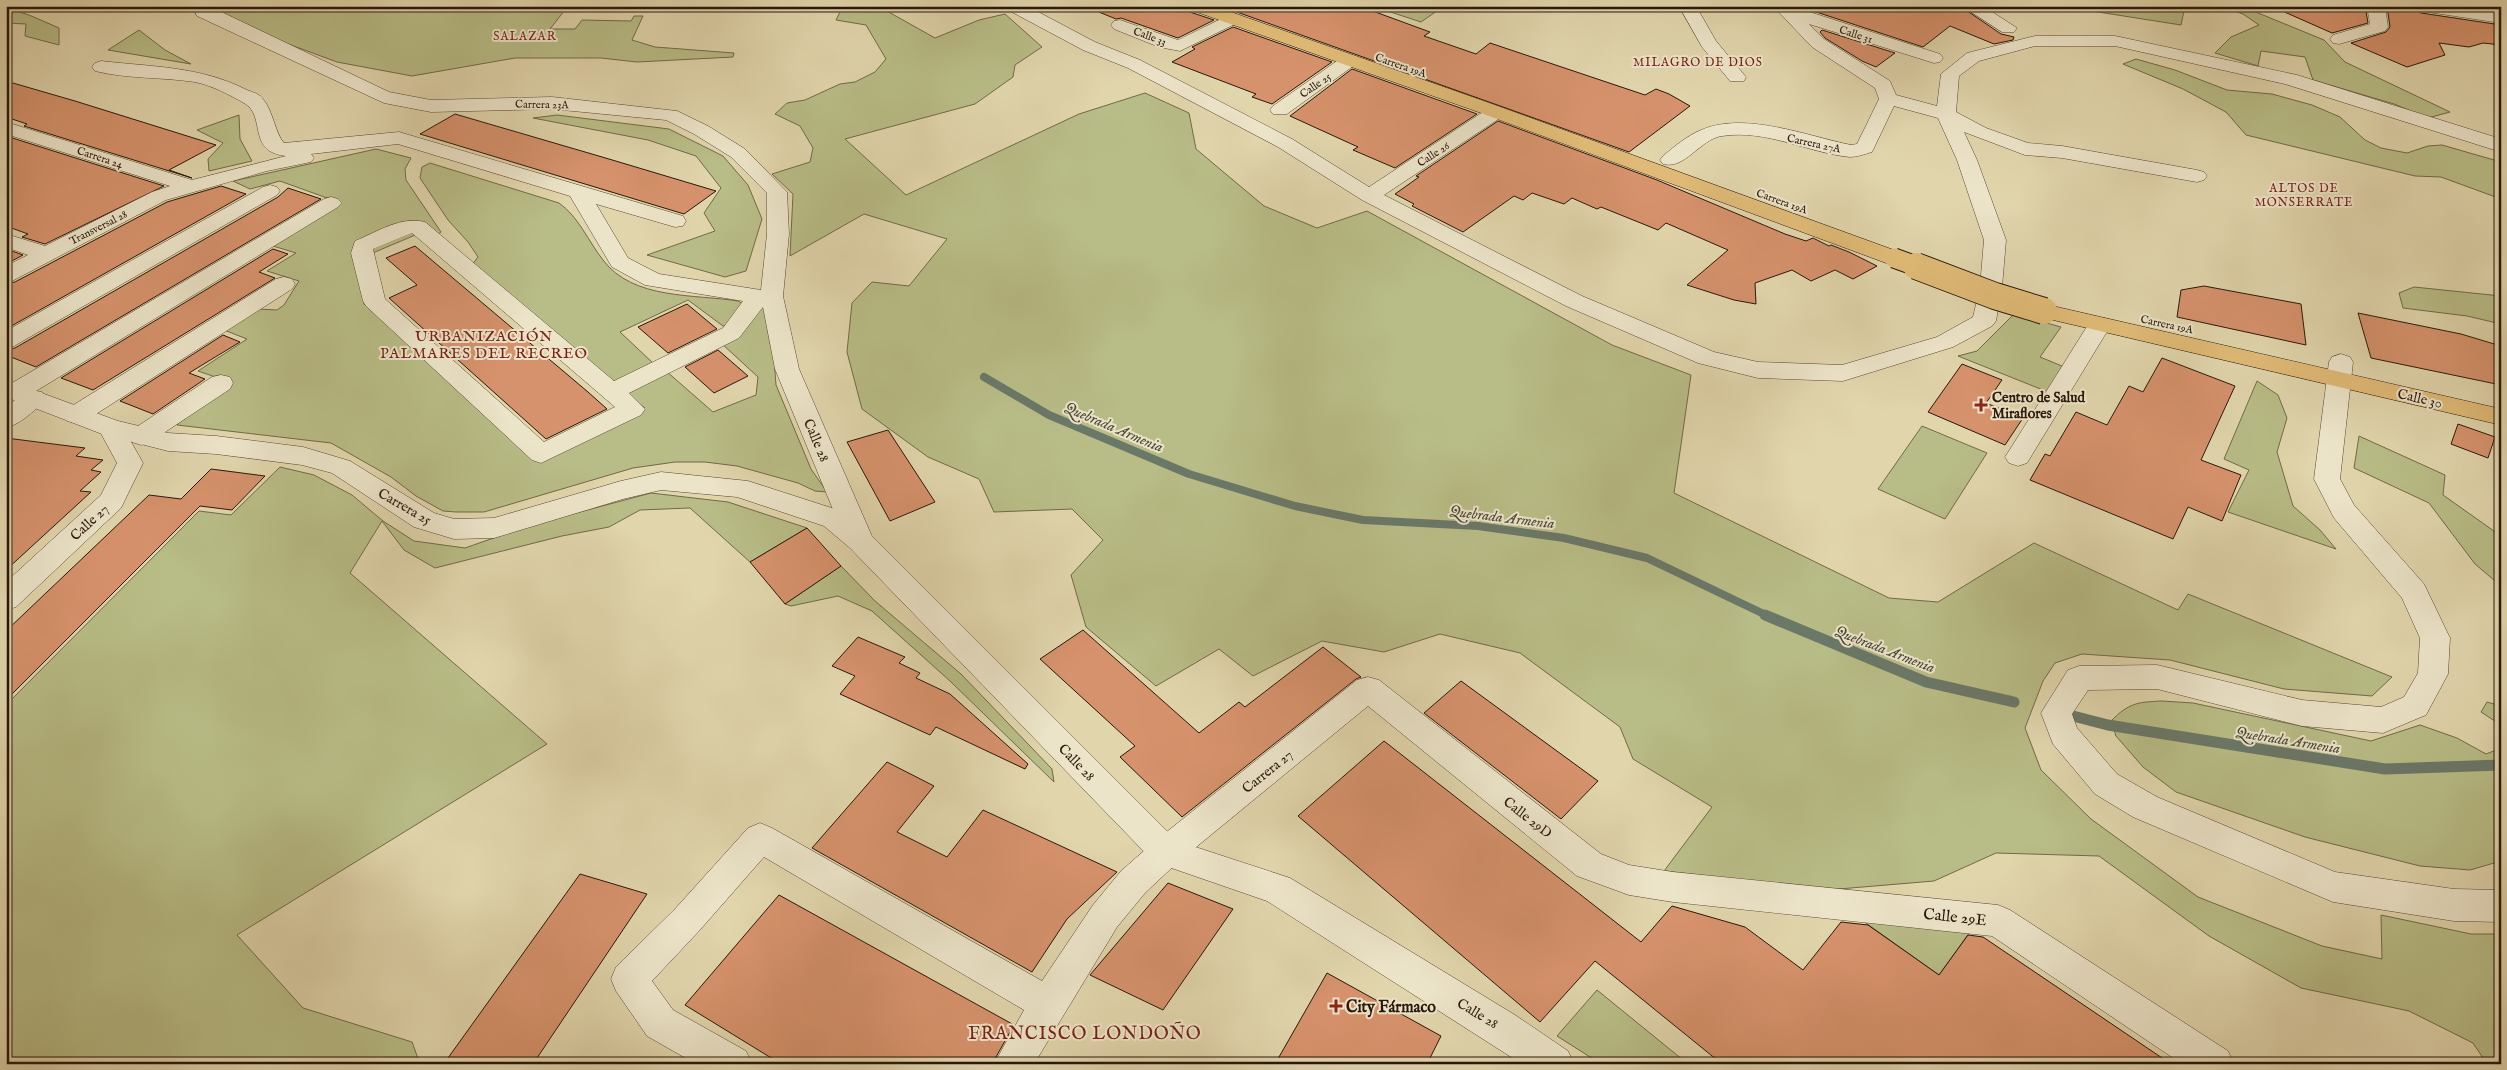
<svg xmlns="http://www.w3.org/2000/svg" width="2507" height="1070" viewBox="0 0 2507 1070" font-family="'IM FELL English',serif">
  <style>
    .green { fill: #b8bc86; stroke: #706a48 }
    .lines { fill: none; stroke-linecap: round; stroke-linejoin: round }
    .stream-far1 { stroke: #6a7868; stroke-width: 8 }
    .stream { stroke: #6a7868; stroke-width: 11 }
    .building { fill: #d6926c; stroke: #29170a }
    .minor-casing { stroke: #574632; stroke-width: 1 }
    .tertiary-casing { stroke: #574632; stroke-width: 1 }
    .primary-casing { stroke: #29170a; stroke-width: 1 }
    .minor { fill: #ece4c9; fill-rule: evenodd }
    .tertiary { fill: #ece4c9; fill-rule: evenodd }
    .primary { fill: #e0ba76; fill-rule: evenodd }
    .primary-bridge-far1-casing { stroke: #29170a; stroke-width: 21; stroke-linecap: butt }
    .primary-bridge-casing { stroke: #29170a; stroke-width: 28; stroke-linecap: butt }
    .primary-bridge-far1 { stroke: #e0ba76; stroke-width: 19 }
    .primary-bridge { stroke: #e0ba76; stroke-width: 26 }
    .poi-dot { fill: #8f2418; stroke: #ece4c9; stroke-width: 2 }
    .labels { text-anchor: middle; stroke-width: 4; stroke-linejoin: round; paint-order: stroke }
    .far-street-label { font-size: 11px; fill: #29170a; stroke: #ece4c9 }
    .far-neighbourhood-label { font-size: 12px; letter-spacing: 1px; fill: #7a1f14; stroke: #ece4c9 }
    .poi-label { font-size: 14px; font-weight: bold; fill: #29170a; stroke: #ece4c9; text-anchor: start }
    .street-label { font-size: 14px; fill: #29170a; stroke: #ece4c9 }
    .neighbourhood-label { font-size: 15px; letter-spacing: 1px; fill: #7a1f14; stroke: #ece4c9 }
    .water-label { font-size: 15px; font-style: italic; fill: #494839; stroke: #ece4c9 }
    .near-street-label { font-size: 16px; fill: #29170a; stroke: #ece4c9 }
    .near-poi-label { font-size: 16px; font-weight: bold; fill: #29170a; stroke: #ece4c9; text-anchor: start }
    .near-neighbourhood-label { font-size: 18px; letter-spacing: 1px; fill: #7a1f14; stroke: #ece4c9 }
  </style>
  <rect width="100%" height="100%" fill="#e1d5ac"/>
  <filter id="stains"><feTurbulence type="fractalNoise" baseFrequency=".004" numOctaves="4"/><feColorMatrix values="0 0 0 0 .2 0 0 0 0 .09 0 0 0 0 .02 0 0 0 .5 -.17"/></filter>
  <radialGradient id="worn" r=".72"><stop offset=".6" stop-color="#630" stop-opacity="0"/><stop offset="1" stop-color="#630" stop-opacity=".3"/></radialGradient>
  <!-- green -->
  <g class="green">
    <polygon points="215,6 531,11 536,6 568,6 550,29 575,29 582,20 631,21 634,16 643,16 632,40 655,47 734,53 733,57 637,62 601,58 515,58 412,76 337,62 272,38 219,12"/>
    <polygon points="843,6 878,6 935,38 979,20 1005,14 1042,47 1015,65 1013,77 975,104 845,139 906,195 1079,114 1145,93 1189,113 1196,149 1264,206 1317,228 1367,211 1612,345 1691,375 1674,493 1889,598 1938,602 2034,543 2178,610 2188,594 2392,677 2372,696 2284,689 2170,660 2082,654 2055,663 2043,681 2025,728 2041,770 2091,819 2198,897 2322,946 2382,959 2381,915 2471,934 2501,934 2501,1064 2487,1064 2473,1043 2409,1011 2301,988 2209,936 2099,856 1996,853 1934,881 1827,890 1664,871 1712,807 1633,759 1620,727 1520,653 1440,634 1384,652 1322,641 1253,676 1219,649 1156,686 1086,627 1071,575 1103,540 1072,509 994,512 979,479 928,457 862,409 847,352 852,303 872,282 909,286 947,239 864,214 790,256 793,194 772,174 810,162 813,148 800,126 775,114 787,103 805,100 840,84 855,82 875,72 886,59 866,25 836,20"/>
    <polygon points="1372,6 1444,6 1421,22"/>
    <polygon points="2060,6 2185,6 2181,25"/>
    <polygon points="2220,6 2241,6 2324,40 2345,62 2450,112 2428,118 2394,104 2313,80 2305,57 2261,51 2258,66 2215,53 2231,37 2259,25 2243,14"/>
    <polygon points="6,8 29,15 59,28 59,45 25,36 26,24 6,23"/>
    <polygon points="139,30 165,50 191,64 108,50"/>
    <polygon points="2136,59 2175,70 2227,90 2272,94 2312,105 2340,117 2365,140 2381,148 2407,153 2428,146 2442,145 2501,162 2501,199 2441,177 2415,176 2246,135 2226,112 2183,89 2123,64"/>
    <polygon points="239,115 240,139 252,161 209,171 208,159 223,143 197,130"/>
    <polygon points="557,115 669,129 723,156 748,185 762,219 746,271 725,277 647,255 715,231 704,213 721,188 696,156 648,140 533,118"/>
    <polygon points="376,149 411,158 405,169 406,180 441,232 436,236 420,233 368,255 361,268 364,304 541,461 645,408 629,395 630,388 666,371 713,412 756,395 758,377 721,343 762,306 770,306 776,385 811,469 827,492 815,491 798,483 737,466 705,462 675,462 633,468 484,512 456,512 443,511 416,496 391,477 331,443 177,425 189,412 230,382 198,371 247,339 224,330 258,309 277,310 284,305 299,281 267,271 296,253 273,246 341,203 280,181 250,189 233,181"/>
    <path d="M430,163l129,40c20,14 29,38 44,57 30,40 91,34 135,41l5,3 -13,21 -7,1 -35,-26 -68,32 34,32 -32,16 -12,1 -139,-115 7,-9 -10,-15 -20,-22 -28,-42 2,-11z"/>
    <polygon points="2414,287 2501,296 2501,324 2467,316 2403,308 2399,293"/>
    <polygon points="2014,314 2061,327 2040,357 2062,366 2048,392 1958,356 1977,351"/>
    <polygon points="2257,381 2278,395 2287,418 2277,452 2293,506 2320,530 2336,549 2228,512 2249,470 2224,459"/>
    <polygon points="1922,426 1987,453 1945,519 1878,489"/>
    <polygon points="2359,436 2445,475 2443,495 2501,536 2501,586 2475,564 2429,503 2354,468"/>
    <polygon points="280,467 314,475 352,495 383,521 414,541 465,548 531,525 651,493 728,502 807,528 750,562 690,508 640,510 609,527 562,536 435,568 404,550 382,521 350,573 547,744 237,935 303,1008 412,1042 420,1064 6,1064 6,705 199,511 231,515"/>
    <polygon points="841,566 875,601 961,674 1052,769 1054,782 950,681 872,611 838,596 791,606 785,604"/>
    <path d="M2162,701l31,2 178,38 49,-16 37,13 29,16 15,-6v113l-31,9 -50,-4 -115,-29 -129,-45 -33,-25 -27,-31 -5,-15c18,-18 26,-19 51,-20z"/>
    <polygon points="2487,702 2501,706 2501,725 2481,712"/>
    <polygon points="1849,911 1972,929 1939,975"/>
    <polygon points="1597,990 1688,1064 1601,1064 1557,1036"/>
  </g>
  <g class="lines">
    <!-- stream-far1 -->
    <polyline class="stream-far1" points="984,377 1049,415 1189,474 1295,506 1363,520 1478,526 1564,538 1647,558 1768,616"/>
    <!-- stream -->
    <g class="stream">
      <polyline points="1765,615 1926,682 2014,702"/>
      <polyline points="2073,716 2108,725 2385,769 2501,765"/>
    </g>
  </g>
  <!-- building -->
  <g class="building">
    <polygon points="1089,6 1187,6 1190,12 1214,20 1178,38 1121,18 1116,19 1089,8"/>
    <polygon points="1220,6 1359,6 1430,32 1424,36 1476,54 1490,43 1645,95 1656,89 1669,94 1690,106 1629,152"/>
    <polygon points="1805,6 1960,6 2001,34 2014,37 2013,40 1994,44 1950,26 1923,47 1804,8"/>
    <polygon points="2271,6 2365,6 2368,23 2332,33"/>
    <polygon points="2387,6 2411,6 2421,13 2501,25 2501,45 2483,43 2469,47 2439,43 2445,55 2407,67 2351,43 2386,32 2390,27"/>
    <polygon points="1233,27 1332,62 1272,104 1252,97 1256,94 1172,62 1195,49 1192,47"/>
    <polygon points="1822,30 1895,53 1876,67 1862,61 1825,38 1820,32"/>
    <polygon points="1352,69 1477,114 1395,168 1353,150 1358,147 1290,116"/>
    <polygon points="6,81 75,101 216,145 169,170 192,178 24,126 27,124 6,117"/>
    <polygon points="455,114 609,159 716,191 684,214 420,134"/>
    <polygon points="1498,121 1657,180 1785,234 1806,241 1813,238 1829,246 1831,245 1849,252 1877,266 1853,279 1835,270 1811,281 1792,270 1755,283 1756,304 1734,300 1687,285 1728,250 1666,223 1658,230 1601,207 1597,209 1572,198 1564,204 1532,193 1523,200 1514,196 1463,232 1412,206 1414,204 1395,194 1419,177 1416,176"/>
    <polygon points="6,136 164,186 45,244 22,237 28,234 6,226"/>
    <polygon points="221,186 246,194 6,329 6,284 15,282 167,202"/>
    <polygon points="288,188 321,199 36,367 6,355 6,350 15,348 278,197"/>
    <polygon points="415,246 588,392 607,409 546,439 389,298 417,285 386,258"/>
    <polygon points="6,249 23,255 6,264"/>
    <polygon points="273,249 288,254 259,272 275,278 93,390 61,378"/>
    <polygon points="2204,286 2301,304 2306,345 2177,317 2181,290"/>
    <polygon points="687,304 717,329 668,353 638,327"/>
    <polygon points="2358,313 2461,334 2501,346 2501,385 2371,358"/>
    <polygon points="223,335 240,342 189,373 205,379 153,414 120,401"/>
    <polygon points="718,350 748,376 714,393 685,367"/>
    <polygon points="2162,358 2235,386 2201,460 2241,475 2222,521 2188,507 2173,539 2030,480 2045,454 2050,456 2076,412 2107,425 2129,386 2143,392"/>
    <polygon points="1962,364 2002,380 1986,403 2023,418 2005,445 1928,412"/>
    <polygon points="2458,424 2495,437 2488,458 2451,444"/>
    <polygon points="888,430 935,502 890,521 847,442"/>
    <polygon points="6,438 85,448 76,456 103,460 91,470 101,472 80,491 91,492 6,570"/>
    <polygon points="211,469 265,476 232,510 200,506 6,700 6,631 149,495 181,499"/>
    <polygon points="807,528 841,566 785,604 750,562"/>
    <polygon points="1083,630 1199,733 1239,702 1245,707 1323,647 1361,677 1356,679 1182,817 1120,757 1135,746 1040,659"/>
    <polygon points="858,637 905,657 899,663 920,673 916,678 950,694 1028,764 1025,769 936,727 930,735 840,694 855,676 832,666"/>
    <polygon points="1461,681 1598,781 1561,819 1424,713"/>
    <polygon points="1384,741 1641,942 1672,906 1745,927 1803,970 1841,922 1868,925 1939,975 1968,935 1983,937 2171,1064 1722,1064 1595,961 1540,1022 1298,816"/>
    <polygon points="887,762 934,786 897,832 947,857 983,810 1117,872 1067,919 1032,972 812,848"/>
    <polygon points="580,874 647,894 533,1064 463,1064 448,1058"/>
    <polygon points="1168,883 1233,909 1163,1010 1090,975"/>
    <polygon points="779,895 1014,1025 992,1064 781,1064 685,1005"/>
    <polygon points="1327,973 1441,1036 1427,1064 1275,1064"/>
  </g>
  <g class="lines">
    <!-- minor casing -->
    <g class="minor-casing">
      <g id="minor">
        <path d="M192,6h17l180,86 42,8 121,-3 125,14 31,15 37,23 42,43 2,42 -6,62 16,73 75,172 -4,7 -10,3 -10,-3 -4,-7 -71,-172 -12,-62 -24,31 -110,55 16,16 -4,6 -100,48 -9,-3 -166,-154 -3,-5 -12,-48 4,-12c22,-9 45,-25 70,-19l189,159 109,-53 20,-27 -98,-16 -33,-18 -42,-71 -172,-52 -87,10 3,4 -3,4 -44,9 -101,29 -152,80 -8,2v-16l22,-11 -22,-8v-13l39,12 107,-54 18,-6 -164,-52v-12l186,58 94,-24c-40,-4 -19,-40 -42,-53 -14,-8 -33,-18 -49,-21 -33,-5 -68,-3 -100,-11l-3,-4 3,-4 6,-2c51,6 99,5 146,29 5,2 13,4 16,9 11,14 12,34 21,44l115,-11 284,84 3,5 -3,5 -8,1 -79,-23 32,54 31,16 102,16 6,-56v-41l-36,-36 -37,-23 -28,-14 -114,-11 -121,3 -47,-9 -187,-87zM412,233l203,174 -71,35 -159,-143 -12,-50z"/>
        <path d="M1006,6h21l68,36 45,18 152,79 77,48 120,-79h14l3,4 -3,4 -119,79 198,101 132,56 44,10 84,3 95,-28 36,-20 7,-30 4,-47 -27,-80 -19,-42 -44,-12 -22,46c-7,2 -15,5 -22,5 -42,-4 -83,-28 -128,-21 -22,3 -37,34 -59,28l-3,-4 3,-4c12,-10 24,-20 38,-26 43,-19 106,6 150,15l6,-1 22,-45 -4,-11 -63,-41 -39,-41h18l149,48 3,4 -3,4 -6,1 -125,-39 15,15 66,42 6,14 41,11 4,-32 26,-21 68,-17h80l182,39 204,64v13l-216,-68 -170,-38h-80l-56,15 -20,15 -3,36 30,16 42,15 34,3 135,24 7,2 3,4 -3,4 -7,2 -135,-24 -37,-3 -61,-23 13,28 29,80 -4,47 -6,34 -4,5 -39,21 -110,34 -85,-3 -60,-15 -132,-57 -204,-106 -84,-53 -150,-79 -45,-18 -75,-40z"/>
        <polygon points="1679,6 1696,6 1716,41 1746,77 1744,81 1730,81 1702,47"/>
        <polygon points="1962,6 1983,6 2017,28 2014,32 2002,32"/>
        <polygon points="2367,6 2385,6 2388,27 2385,31 2339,44 2333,43 2330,39 2333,35 2370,24"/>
        <polygon points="1231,14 1237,15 1240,19 1237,23 1180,51 1159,47 1114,29 1111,25 1114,21 1120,20 1178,40"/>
        <polygon points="1350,55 1356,56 1359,60 1356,64 1287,114 1273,114 1270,110 1273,106 1344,56"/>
        <polygon points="270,185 277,187 280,191 277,195 14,346 6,348 6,331 263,187"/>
        <path d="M331,197l7,2 4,4 -4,4 -302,184 6,1 3,6c-8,12 -25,26 -39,30v-21l9,-7 -9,-4 1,-10 317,-187z"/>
        <polygon points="284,277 292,279 295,284 292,289 85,421 76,423 67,421 63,415 67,409 276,279"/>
        <polygon points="2099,318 2107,320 2111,325 2027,463 2018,466 2009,463 2005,457 2009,451 2091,320"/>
        <polygon points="221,375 230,377 233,383 230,389 150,442 141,445 132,442 128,436 132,430 212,377"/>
        <polygon points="111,420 120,422 143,463 121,508 16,607 6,610 6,582 101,495 117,463 98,428 102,422"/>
        <polygon points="1368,677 1379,680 1601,854 1629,865 1673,872 1998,905 2010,910 2228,1051 2234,1064 2182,1064 1992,936 1673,902 1629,895 1577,876 1368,706 1178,862 1145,893 1117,927 1034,1064 994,1064 1024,1010 764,857 699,931 652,981 673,1010 746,1051 752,1064 696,1064 647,1036 616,991 611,979 616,967 675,909 748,828 760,823 772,828 1042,981 1093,905 1121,871 1154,842 1357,680"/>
      </g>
    </g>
    <!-- tertiary casing -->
    <g class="tertiary-casing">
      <g id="tertiary">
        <polygon points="2413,6 2457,6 2501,13 2501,23 2421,11"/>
        <polygon points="2341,354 2350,357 2353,362 2340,479 2354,505 2424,584 2450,638 2448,674 2426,715 2383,733 2302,726 2157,689 2088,690 2072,714 2077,728 2117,774 2157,797 2335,872 2454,889 2501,890 2501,922 2454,921 2333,902 2133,817 2095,794 2053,744 2041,713 2068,670 2079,666 2157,665 2302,700 2381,707 2404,697 2418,673 2420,638 2402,598 2334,518 2314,479 2329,362 2332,357"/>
        <polygon points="6,380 118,421 168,433 216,436 303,447 350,461 434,513 454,519 494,518 621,481 661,472 748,481 844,512 870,534 1177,841 1290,878 1515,1015 1568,1051 1574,1064 1522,1064 1267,901 1154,862 850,548 824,526 737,497 661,490 623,499 494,538 454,539 414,527 332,473 302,465 216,454 168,451 102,434 6,397"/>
      </g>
    </g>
    <!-- primary casing -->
    <g class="primary-casing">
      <g id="primary">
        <polygon points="1189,6 1214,6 1495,105 1902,253 1905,258 1902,263 1894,265 1886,263 1481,113 1191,10"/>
        <polygon points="2044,304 2501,409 2501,425 2036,316 2032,311 2036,306"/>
      </g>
    </g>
    <!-- minor -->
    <use href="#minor" class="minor"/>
    <!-- tertiary -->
    <use href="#tertiary" class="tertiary"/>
    <!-- primary -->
    <use href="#primary" class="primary"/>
    <!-- primary-bridge-far1 casing -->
    <g class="primary-bridge-far1-casing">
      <polyline id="primary-bridge-far1" points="1894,258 1919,267"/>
    </g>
    <!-- primary-bridge casing -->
    <g class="primary-bridge-casing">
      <polyline id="primary-bridge" points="1916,266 1995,296 2044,311"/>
    </g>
    <!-- primary-bridge-far1 -->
    <use href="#primary-bridge-far1" class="primary-bridge-far1"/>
    <!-- primary-bridge -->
    <use href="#primary-bridge" class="primary-bridge"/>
  </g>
  <!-- markers -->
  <g class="poi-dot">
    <path d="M1978.5 397.5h5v5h5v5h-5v5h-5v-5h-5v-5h5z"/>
    <path d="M1333.5 998.5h5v5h5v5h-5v5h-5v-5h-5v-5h5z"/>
  </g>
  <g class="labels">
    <!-- far-street labels -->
    <g class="far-street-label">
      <text transform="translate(1856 34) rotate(18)" y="4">Calle 31</text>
      <text transform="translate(1150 36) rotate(20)" y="4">Calle 33</text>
      <text transform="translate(1401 65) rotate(19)" y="4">Carrera 19A</text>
      <text transform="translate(1315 85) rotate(-35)" y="4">Calle 25</text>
      <text transform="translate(542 104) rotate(1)" y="4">Carrera 23A</text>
      <text transform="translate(1814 143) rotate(12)" y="4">Carrera 27A</text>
      <text transform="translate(1433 154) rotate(-33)" y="4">Calle 26</text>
      <text transform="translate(100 157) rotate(18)" y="4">Carrera 24</text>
      <text transform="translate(1782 201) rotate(20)" y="4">Carrera 19A</text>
      <text transform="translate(98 227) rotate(-27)" y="4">Transversal 28</text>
      <text transform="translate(2167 324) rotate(12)" y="4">Carrera 19A</text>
    </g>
    <!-- far-neighbourhood labels -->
    <g class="far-neighbourhood-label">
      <text x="525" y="40">SALAZAR</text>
      <text x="1698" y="66">MILAGRO DE DIOS</text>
      <text x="2304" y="192">ALTOS DE<tspan x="2304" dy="14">MONSERRATE</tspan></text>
    </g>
    <!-- poi labels -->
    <g class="poi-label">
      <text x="1992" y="402">Centro de Salud<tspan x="1992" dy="16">Miraflores</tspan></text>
    </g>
    <!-- street labels -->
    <g class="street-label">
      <text transform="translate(2420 398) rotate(13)" y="5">Calle 30</text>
      <text transform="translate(817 440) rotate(67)" y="5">Calle 28</text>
      <text transform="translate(405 506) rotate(30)" y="5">Carrera 25</text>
      <text transform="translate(89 522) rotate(-43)" y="5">Calle 27</text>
      <text transform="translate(1077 762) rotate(46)" y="5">Calle 28</text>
      <text transform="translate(1267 771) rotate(-39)" y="5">Carrera 27</text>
      <text transform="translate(1528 817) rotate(38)" y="5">Calle 29D</text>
      <text transform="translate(1478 1013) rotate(31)" y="5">Calle 28</text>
    </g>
    <!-- neighbourhood labels -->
    <g class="neighbourhood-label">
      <text x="484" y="341">URBANIZACIÓN<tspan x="484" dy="17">PALMARES DEL RECREO</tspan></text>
    </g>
    <!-- water labels -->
    <g class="water-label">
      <text transform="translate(1114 427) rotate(23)" y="5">Quebrada Armenia</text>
      <text transform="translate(1502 517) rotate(7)" y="5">Quebrada Armenia</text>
      <text transform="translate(1885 649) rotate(21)" y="5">Quebrada Armenia</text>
      <text transform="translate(2288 740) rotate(9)" y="5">Quebrada Armenia</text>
    </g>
    <!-- near-street labels -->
    <g class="near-street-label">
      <text transform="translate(1955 916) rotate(6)" y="6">Calle 29E</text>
    </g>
    <!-- near-poi labels -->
    <g class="near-poi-label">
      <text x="1346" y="1012">City Fármaco</text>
    </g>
    <!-- near-neighbourhood labels -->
    <g class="near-neighbourhood-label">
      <text x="1085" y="1039">FRANCISCO LONDOÑO</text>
    </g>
  </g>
  <!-- margin -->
  <rect width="2507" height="1070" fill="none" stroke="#e1d5ac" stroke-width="25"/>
  <rect x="8" y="8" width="2492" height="1055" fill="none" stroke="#29170a" stroke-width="2.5"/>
  <rect x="12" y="12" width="2482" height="1045" fill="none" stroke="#29170a"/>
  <rect width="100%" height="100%" filter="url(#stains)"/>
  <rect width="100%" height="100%" fill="url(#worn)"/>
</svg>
